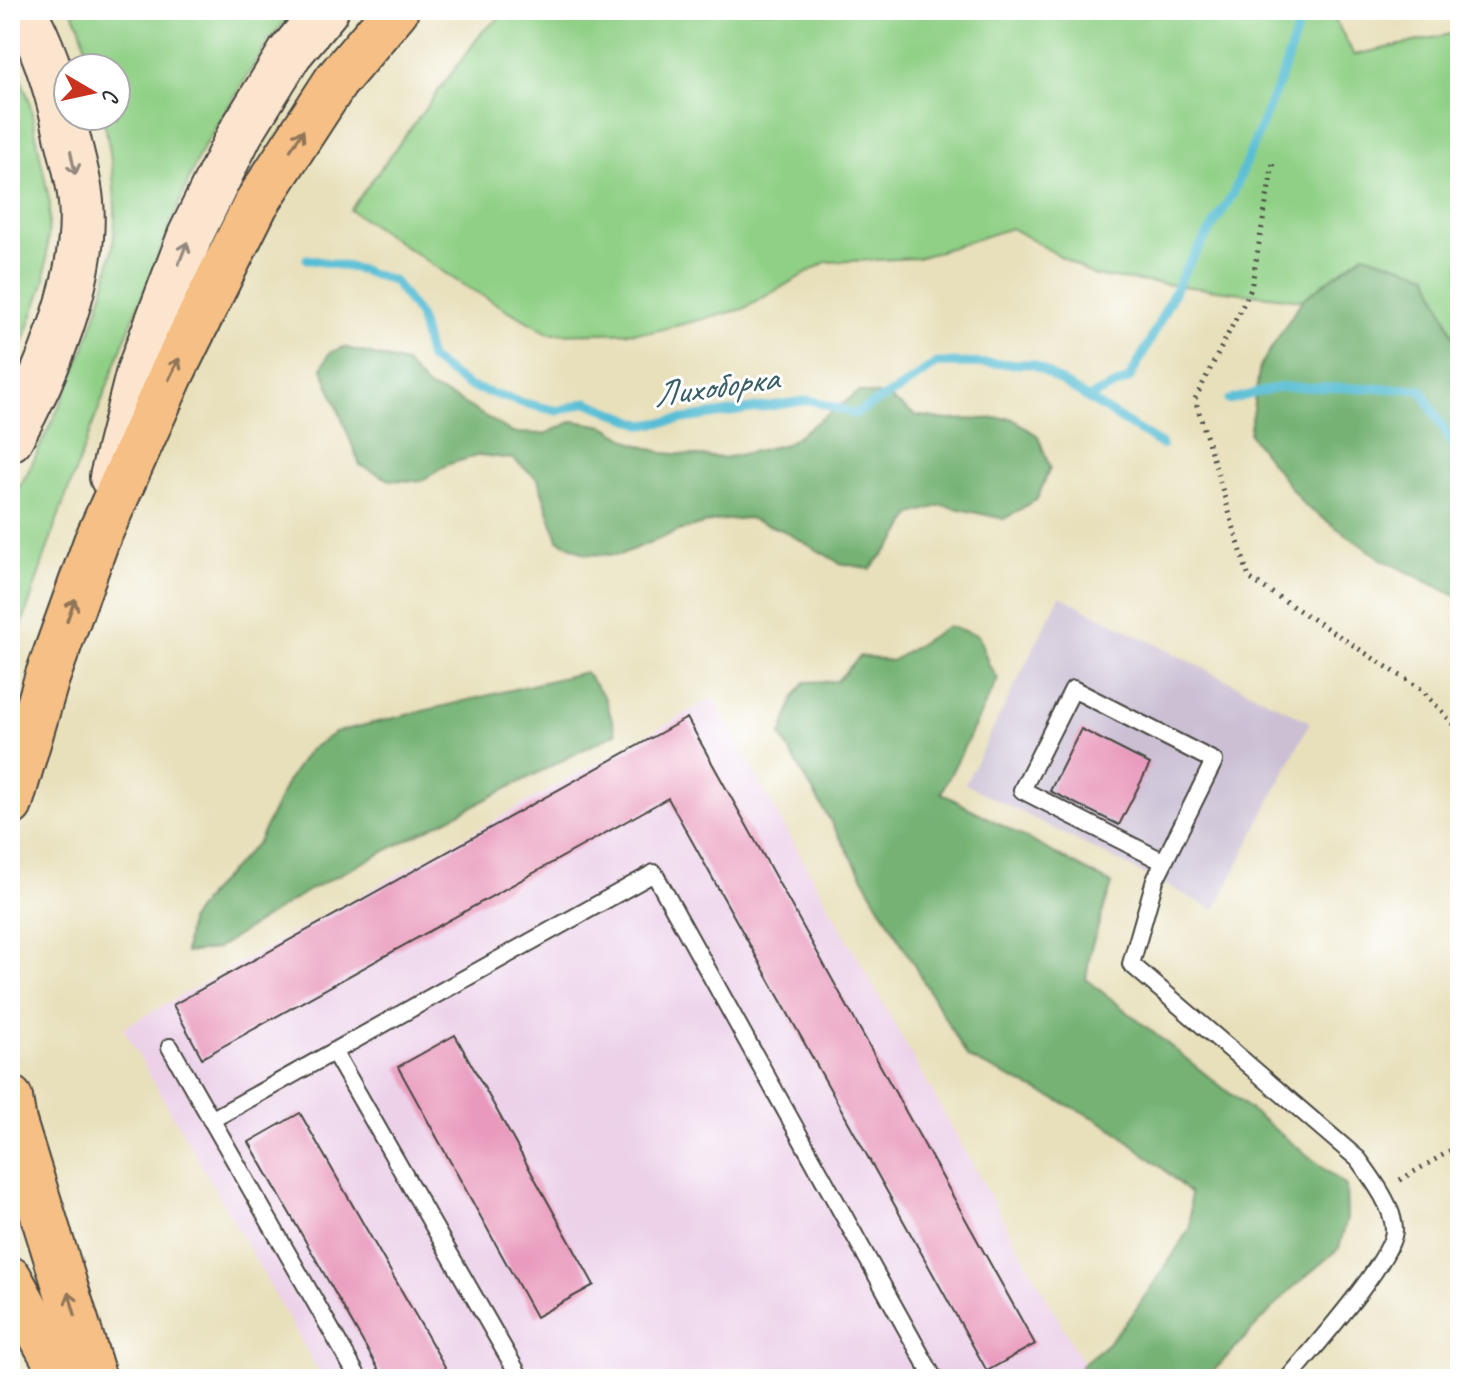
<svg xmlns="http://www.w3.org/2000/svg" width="1470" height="1389" viewBox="0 0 1470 1389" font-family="Caveat,sans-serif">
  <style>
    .built { fill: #ecd1e9 }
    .industrial { fill: #cbbfd4 }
    .green { fill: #90d086; stroke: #5e7e58; stroke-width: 2 }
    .forest { fill: #74b273; stroke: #506e4f; stroke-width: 2 }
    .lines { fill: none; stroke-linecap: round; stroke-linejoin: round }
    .stream { stroke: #56bdd4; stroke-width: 9 }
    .building { fill: #e999bc }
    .service-casing { stroke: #474641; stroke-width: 20 }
    .secondary-casing { stroke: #474641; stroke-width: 48 }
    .trunk-casing { stroke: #474641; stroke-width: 48 }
    .path { stroke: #474641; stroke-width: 5; stroke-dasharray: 2 6; stroke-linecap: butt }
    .service { stroke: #fff; stroke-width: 16 }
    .secondary { stroke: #fbe5cf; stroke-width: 44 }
    .trunk { stroke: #f5bf86; stroke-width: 44 }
    .oneway { stroke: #907558 }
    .oneway2 { stroke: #93887d }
    .labels { text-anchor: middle; stroke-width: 6; stroke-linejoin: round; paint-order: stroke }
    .water-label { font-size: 36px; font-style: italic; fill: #3a5e66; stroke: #fff }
  </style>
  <rect width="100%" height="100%" fill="#fff"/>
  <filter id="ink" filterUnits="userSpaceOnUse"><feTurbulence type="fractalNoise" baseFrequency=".0125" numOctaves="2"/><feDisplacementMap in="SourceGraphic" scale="16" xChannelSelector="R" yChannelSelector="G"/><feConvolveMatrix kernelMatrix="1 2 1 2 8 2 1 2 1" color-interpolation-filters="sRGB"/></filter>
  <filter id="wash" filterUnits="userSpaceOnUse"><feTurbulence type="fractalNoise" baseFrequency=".006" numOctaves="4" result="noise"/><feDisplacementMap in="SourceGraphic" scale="32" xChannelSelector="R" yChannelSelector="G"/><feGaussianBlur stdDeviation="1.8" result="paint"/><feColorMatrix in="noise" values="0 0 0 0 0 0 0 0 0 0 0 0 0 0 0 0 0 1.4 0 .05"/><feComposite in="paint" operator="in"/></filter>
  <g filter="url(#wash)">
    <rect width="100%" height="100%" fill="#e8e0bb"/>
    <!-- built -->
    <polygon class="built" points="713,698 1092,1379 323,1379 123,1028"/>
    <!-- industrial -->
    <polygon class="industrial" points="1060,596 1310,722 1215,910 965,784"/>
    <!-- green -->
    <g class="green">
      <path d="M71,10h224l-24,27 -72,118 -76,189 -67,179 -46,138v-160c15,-20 24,-42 35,-65 29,-59 58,-125 68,-191 6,-43 -1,-88 -10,-129h13v-48h-24l-13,-44z"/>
      <polygon points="511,10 1330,10 1354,55 1460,32 1460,352 1364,254 1302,300 1095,276 1011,228 918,258 826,262 743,309 651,332 550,334 460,283 350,210 483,31"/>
      <polygon points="10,52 29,99 50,205 45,280 10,380"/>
    </g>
    <!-- forest -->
    <g class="forest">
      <polygon points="1364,254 1428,274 1460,352 1460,598 1381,559 1304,505 1249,434 1260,366 1302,300"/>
      <polygon points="343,347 405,363 427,387 456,399 513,433 545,434 574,421 605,426 633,443 663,453 725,458 786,444 859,392 888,397 915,415 947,420 1011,418 1038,436 1050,468 1037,499 1004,519 942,505 912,514 895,542 870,569 840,563 782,530 748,518 715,521 681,530 619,555 586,554 558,540 538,479 513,459 480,455 449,464 421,481 390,480 360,465 322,368 329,353"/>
      <polygon points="948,626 978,635 989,665 998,679 941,793 1112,884 1091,948 1086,979 1346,1186 1347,1218 1339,1248 1289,1291 1206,1379 1081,1379 1081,1365 1107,1344 1132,1315 1173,1255 1190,1227 1190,1194 1167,1172 1115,1130 1087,1114 968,1058 781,736 794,698 805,682 837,681 860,656 892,661"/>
      <polygon points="585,672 605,698 616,733 309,890 216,949 185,953 189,921 211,891 258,842 288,780 308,751 336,732"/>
    </g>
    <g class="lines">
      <!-- stream -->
      <g class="stream">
        <polyline points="307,259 354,268 394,281 419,316 430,359 468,386 523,403 558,411 587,402 644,425 810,400 855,414 900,389 937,363 1033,364 1162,445"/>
        <polyline points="1088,398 1129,379 1149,343 1184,272 1233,194 1282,75 1304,10"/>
        <polyline points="1229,400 1280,387 1421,389 1460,458"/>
      </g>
    </g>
    <g id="blocks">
      <!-- building -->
      <g class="building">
        <polygon points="687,718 1035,1344 987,1371 668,798 202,1058 173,1005"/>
        <polygon points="1081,729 1150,764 1119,825 1050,791"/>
        <polygon points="455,1035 594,1285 536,1317 398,1067"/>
        <polygon points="300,1113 452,1379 384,1379 249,1142"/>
      </g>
    </g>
  </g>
  <g filter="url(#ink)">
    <use href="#blocks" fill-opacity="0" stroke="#474641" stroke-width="2"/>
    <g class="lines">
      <!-- service casing -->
      <g class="service-casing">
        <g id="service">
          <path d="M1164,862l-142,-72 51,-101 141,72 -59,119 -24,84 227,195c13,18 36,48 36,71 0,29 -84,122 -106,149"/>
          <polyline points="170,1047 359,1379"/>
          <polyline points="334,1052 521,1379"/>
          <polyline points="211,1120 654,873 933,1377 937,1379"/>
        </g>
      </g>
      <!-- secondary casing -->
      <g class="secondary-casing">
        <g id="secondary">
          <path d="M10,439c36,-61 78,-165 71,-237 -2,-24 -10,-48 -15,-72 -9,-40 -22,-84 -43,-120"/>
          <polyline points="112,477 139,371 190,236 240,134 290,53 326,10"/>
        </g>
      </g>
      <!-- trunk casing -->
      <g class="trunk-casing">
        <g id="trunk">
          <polyline points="10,804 47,678 96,542 172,373 256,204 336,81 396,10"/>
          <polyline points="10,1098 14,1122 94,1379"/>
          <polyline points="10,1279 65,1379"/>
        </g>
      </g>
      <!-- path -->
      <g class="path">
        <polyline points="1273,164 1251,289 1195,399 1249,578 1421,689 1460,731"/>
        <polyline points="1400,1180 1460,1145"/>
      </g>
      <!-- service -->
      <use href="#service" class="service"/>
      <!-- secondary -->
      <use href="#secondary" class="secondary"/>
      <!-- trunk -->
      <use href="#trunk" class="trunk"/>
    </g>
    <!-- one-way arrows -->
    <defs><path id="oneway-shaft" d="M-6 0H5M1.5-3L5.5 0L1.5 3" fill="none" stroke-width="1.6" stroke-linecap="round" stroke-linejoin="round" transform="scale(2)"/></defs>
    <g class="oneway">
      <use href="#oneway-shaft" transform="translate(297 140) rotate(-57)"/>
      <use href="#oneway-shaft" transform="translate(174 369) rotate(-64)"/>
      <use href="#oneway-shaft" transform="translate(71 610) rotate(-70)"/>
      <use href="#oneway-shaft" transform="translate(72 1304) rotate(-106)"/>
    </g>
    <g class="oneway2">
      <use href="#oneway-shaft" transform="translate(73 163) rotate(78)"/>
      <use href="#oneway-shaft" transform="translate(183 253) rotate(-69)"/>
    </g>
  </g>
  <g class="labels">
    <!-- water labels -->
    <g class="water-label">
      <text transform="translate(715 385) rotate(-8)" y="13">Лихоборка</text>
    </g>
  </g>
  <!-- margin -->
  <rect width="1470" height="1389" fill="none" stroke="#fff" stroke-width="40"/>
  <!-- north arrow -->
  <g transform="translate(92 92) rotate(99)"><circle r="38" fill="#ffffff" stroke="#aaaaaa" stroke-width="2"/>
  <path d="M0-6L14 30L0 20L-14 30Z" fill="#c8321e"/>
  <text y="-12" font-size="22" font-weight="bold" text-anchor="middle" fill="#2b2b2b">С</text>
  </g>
</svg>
